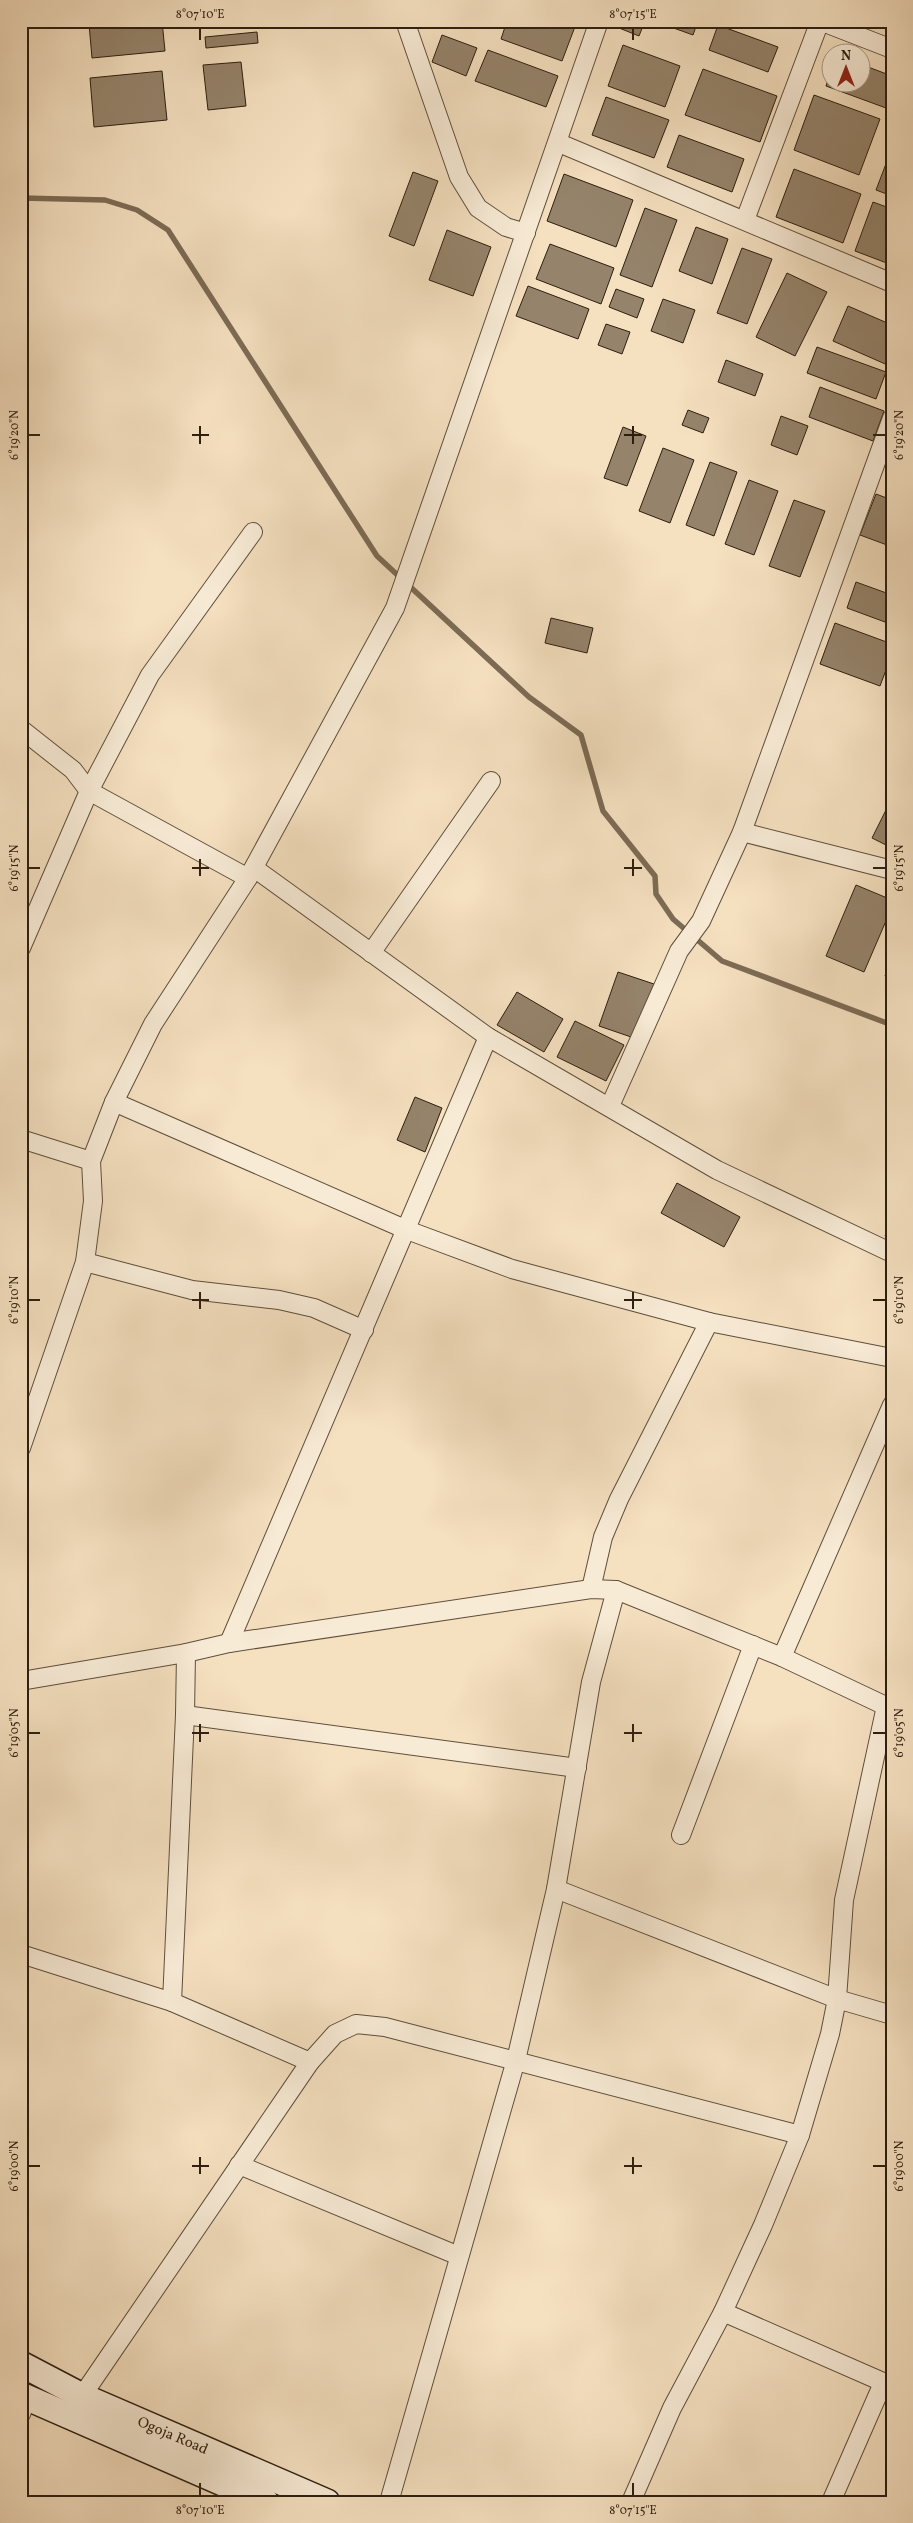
<svg xmlns="http://www.w3.org/2000/svg" width="913" height="2523" viewBox="0 0 913 2523" font-family="Vollkorn,serif">
  <style>
    .lines { fill: none; stroke-linecap: round; stroke-linejoin: round }
    .stream { stroke: #7c6b55; stroke-width: 5.5 }
    .building { fill: #95836b; stroke: #2d1e0f }
    .minor-casing { stroke: #5f4e3b; stroke-width: 20 }
    .secondary-casing { stroke: #2d1e0f; stroke-width: 28 }
    .minor { stroke: #f8ebd6; stroke-width: 18 }
    .secondary { stroke: #f8ebd6; stroke-width: 25 }
    .ticks { fill: none; stroke: #2d1e0f; stroke-width: 2 }
    .labels { text-anchor: middle; stroke-width: 4; stroke-linejoin: round; paint-order: stroke }
    .street-label { font-size: 15px; fill: #2d1e0f; stroke: #f8ebd6 }
    .neatline { fill: none; stroke: #2d1e0f; stroke-width: 2 }
    .ticks-label { font-size: 12px; text-anchor: middle; fill: #2d1e0f }
  </style>
  <rect width="100%" height="100%" fill="#f5e0c0"/>
  <filter id="stains"><feTurbulence type="fractalNoise" baseFrequency=".004" numOctaves="4"/><feColorMatrix values="0 0 0 0 .2 0 0 0 0 .09 0 0 0 0 .02 0 0 0 .5 -.17"/></filter>
  <radialGradient id="worn" r=".72"><stop offset=".6" stop-color="#630" stop-opacity="0"/><stop offset="1" stop-color="#630" stop-opacity=".3"/></radialGradient>
  <g class="lines">
    <!-- stream -->
    <polyline class="stream" points="21,198 105,200 137,210 168,230 377,556 529,697 581,735 603,811 655,876 656,894 673,919 722,961 892,1025"/>
  </g>
  <!-- building -->
  <g class="building">
    <polygon points="116,21 162,21 165,51 92,58 89,24"/>
    <polygon points="204,21 255,21 255,22 204,27"/>
    <polygon points="507,21 570,21 576,24 562,61 501,39"/>
    <polygon points="616,21 645,21 639,36 614,26"/>
    <polygon points="654,21 698,21 693,35"/>
    <polygon points="735,21 753,21 751,27"/>
    <polygon points="718,25 778,47 768,72 709,50"/>
    <polygon points="257,32 258,43 206,48 205,37"/>
    <polygon points="442,35 477,48 466,76 432,62"/>
    <polygon points="623,45 680,66 665,107 608,86"/>
    <polygon points="488,50 558,76 546,107 475,81"/>
    <polygon points="241,62 246,106 208,110 203,65"/>
    <polygon points="860,64 892,76 892,94 886,108 826,86 830,74 830,82 860,82"/>
    <polygon points="703,69 777,96 760,142 685,115"/>
    <polygon points="162,71 167,120 94,127 90,78"/>
    <polygon points="814,95 880,119 859,175 794,150"/>
    <polygon points="606,97 669,120 654,158 592,135"/>
    <polygon points="679,135 744,159 732,192 667,167"/>
    <polygon points="892,148 892,196 876,190"/>
    <polygon points="794,169 861,194 843,243 776,217"/>
    <polygon points="413,172 438,181 414,246 389,236"/>
    <polygon points="564,174 633,200 616,247 547,221"/>
    <polygon points="873,202 892,209 892,265 855,251"/>
    <polygon points="645,208 677,220 652,287 620,275"/>
    <polygon points="696,227 728,239 712,284 679,271"/>
    <polygon points="447,230 491,247 473,296 429,280"/>
    <polygon points="550,244 614,268 601,304 536,279"/>
    <polygon points="742,248 772,259 747,324 717,313"/>
    <polygon points="787,273 827,292 795,356 756,337"/>
    <polygon points="528,286 589,309 578,339 516,316"/>
    <polygon points="616,289 644,299 637,318 609,307"/>
    <polygon points="663,299 695,310 683,343 651,331"/>
    <polygon points="848,306 892,325 892,367 833,341"/>
    <polygon points="606,324 630,332 622,354 598,345"/>
    <polygon points="817,347 886,372 876,399 807,373"/>
    <polygon points="726,360 763,374 755,396 718,382"/>
    <polygon points="820,387 884,411 873,441 809,417"/>
    <polygon points="688,410 709,418 703,433 682,425"/>
    <polygon points="781,416 808,426 797,455 771,445"/>
    <polygon points="623,427 646,436 627,486 604,478"/>
    <polygon points="663,448 694,460 670,523 639,511"/>
    <polygon points="710,462 737,472 714,536 686,525"/>
    <polygon points="749,480 778,491 754,555 725,544"/>
    <polygon points="876,494 892,500 892,533 887,545 860,535"/>
    <polygon points="794,500 825,511 800,577 769,566"/>
    <polygon points="856,582 892,595 892,604 885,622 847,608"/>
    <polygon points="551,618 593,628 587,653 545,643"/>
    <polygon points="835,623 892,644 892,654 880,686 820,664"/>
    <polygon points="892,798 892,848 872,838"/>
    <polygon points="856,885 892,900 892,907 864,972 826,956"/>
    <polygon points="892,957 892,978 885,976"/>
    <polygon points="618,972 654,984 634,1038 599,1026"/>
    <polygon points="517,992 563,1019 544,1052 497,1025"/>
    <polygon points="575,1021 624,1045 606,1081 557,1057"/>
    <polygon points="415,1097 442,1108 425,1152 397,1140"/>
    <polygon points="677,1183 740,1217 724,1247 661,1213"/>
    <polygon points="892,1219 892,1239 885,1236"/>
  </g>
  <g class="lines">
    <!-- minor casing -->
    <g class="minor-casing">
      <g id="minor">
        <polyline points="405,21 459,177 478,208 506,227 526,233"/>
        <polyline points="820,21 892,49"/>
        <polyline points="559,143 892,283"/>
        <polyline points="745,220 820,21"/>
        <polyline points="21,729 73,770 89,791 248,878"/>
        <polyline points="742,832 892,870"/>
        <polyline points="254,868 488,1037 717,1170 892,1253"/>
        <polyline points="21,948 89,791 150,675 253,532"/>
        <polyline points="371,953 491,781"/>
        <polyline points="114,1102 407,1230 512,1269 709,1322 892,1358"/>
        <polyline points="610,1106 679,951 701,921 742,832 892,418"/>
        <polyline points="21,1139 91,1161"/>
        <polyline points="85,1262 192,1290 279,1300 314,1308 364,1330"/>
        <polyline points="21,1448 85,1262 93,1201 91,1161 114,1102 153,1024 248,878 395,608 599,21"/>
        <polyline points="591,1589 603,1537 619,1499 709,1322"/>
        <polyline points="229,1643 488,1037"/>
        <polyline points="782,1657 892,1405"/>
        <polyline points="21,1681 186,1653 229,1643 591,1589 616,1590 782,1657 892,1709"/>
        <polyline points="185,1715 577,1768"/>
        <polyline points="681,1835 753,1645"/>
        <polyline points="556,1889 837,1999 892,2015"/>
        <polyline points="21,1954 172,2002 185,1715 186,1653"/>
        <polyline points="172,2002 310,2062 335,2034 356,2024 385,2027 800,2135"/>
        <polyline points="239,2165 459,2256"/>
        <polyline points="723,2312 892,2386"/>
        <polyline points="82,2396 310,2062"/>
        <polyline points="21,2414 27,2398"/>
        <polyline points="389,2502 516,2060 556,1889 591,1682 616,1590"/>
        <polyline points="631,2502 672,2408 723,2312 763,2225 800,2135 830,2034 837,1999 844,1900 886,1706"/>
        <polyline points="831,2502 883,2383"/>
      </g>
    </g>
    <!-- secondary casing -->
    <g class="secondary-casing">
      <g id="secondary">
        <polyline points="21,2364 82,2396 327,2502"/>
        <polyline points="21,2395 266,2502"/>
      </g>
    </g>
    <!-- minor -->
    <use href="#minor" class="minor"/>
    <!-- secondary -->
    <use href="#secondary" class="secondary"/>
  </g>
  <!-- ticks -->
  <path class="ticks" d="M200,28v12M633,28v12M200,426v18M633,426v18M28,435h12M192,435h17M624,435h18M873,435h13M200,859v17M633,859v17M28,868h12M192,868h17M624,868h18M873,868h13M200,1292v17M633,1292v17M28,1300h12M192,1300h17M624,1300h18M873,1300h13M200,1724v18M633,1724v18M28,1733h12M192,1733h17M624,1733h18M873,1733h13M200,2157v17M633,2157v17M28,2166h12M192,2166h17M624,2166h18M873,2166h13M200,2483v13M633,2483v13"/>
  <g class="labels">
    <!-- street labels -->
    <g class="street-label">
      <text transform="translate(173 2435) rotate(23)" y="5">Ogoja Road</text>
    </g>
  </g>
  <!-- margin -->
  <rect width="913" height="2523" fill="none" stroke="#f5e0c0" stroke-width="55"/>
  <!-- north arrow -->
  <g transform="translate(846 68)"><circle r="24" fill="#f8ebd6" stroke="#a79986"/>
  <path d="M0-4L9 19L0 12L-9 19Z" fill="#8f2418"/>
  <text y="-8" font-size="14" font-weight="bold" text-anchor="middle" fill="#2d1e0f">N</text>
  </g>
  <rect x="28" y="28" width="858" height="2468" class="neatline"/>
  <g class="ticks-label">
    <text x="200" y="18">8°07'10"E</text>
    <text x="633" y="18">8°07'15"E</text>
    <text transform="translate(14 435) rotate(-90)" y="4">6°19'20"N</text>
    <text transform="translate(899 435) rotate(-90)" y="4">6°19'20"N</text>
    <text transform="translate(14 868) rotate(-90)" y="4">6°19'15"N</text>
    <text transform="translate(899 868) rotate(-90)" y="4">6°19'15"N</text>
    <text transform="translate(14 1300) rotate(-90)" y="4">6°19'10"N</text>
    <text transform="translate(899 1300) rotate(-90)" y="4">6°19'10"N</text>
    <text transform="translate(14 1733) rotate(-90)" y="4">6°19'05"N</text>
    <text transform="translate(899 1733) rotate(-90)" y="4">6°19'05"N</text>
    <text transform="translate(14 2166) rotate(-90)" y="4">6°19'00"N</text>
    <text transform="translate(899 2166) rotate(-90)" y="4">6°19'00"N</text>
    <text x="200" y="2514">8°07'10"E</text>
    <text x="633" y="2514">8°07'15"E</text>
  </g>
  <rect width="100%" height="100%" filter="url(#stains)"/>
  <rect width="100%" height="100%" fill="url(#worn)"/>
</svg>
